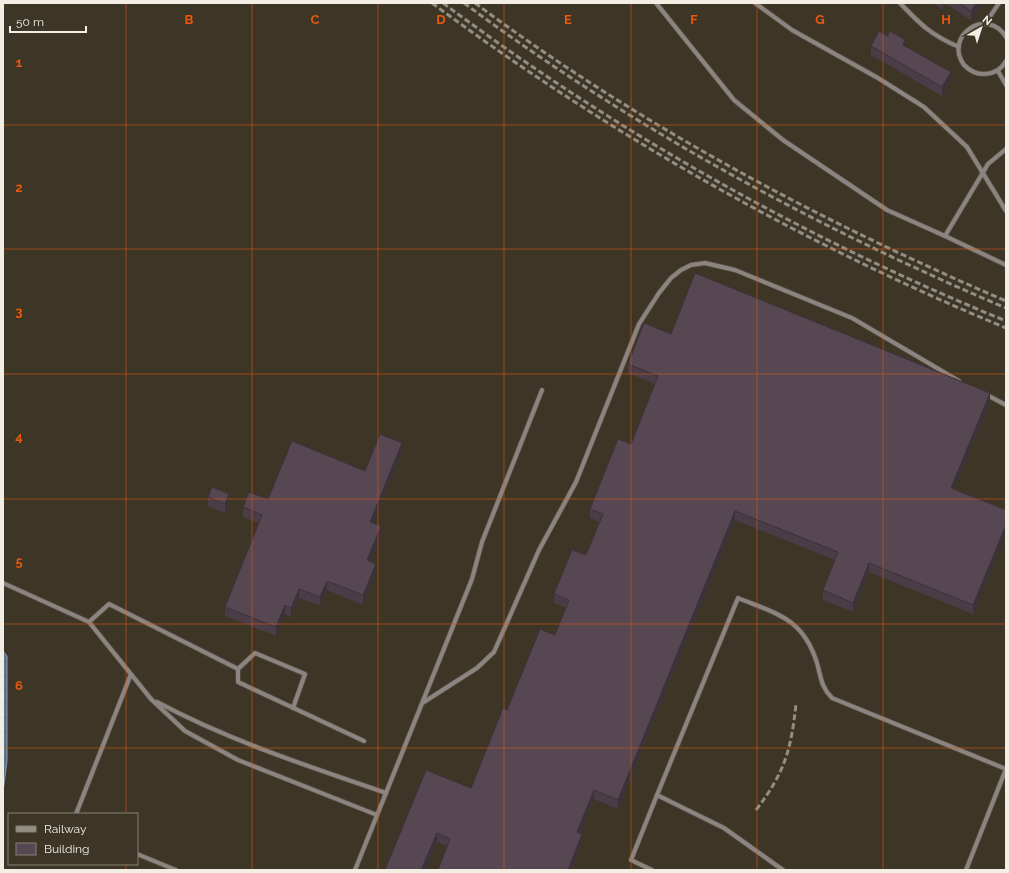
<svg xmlns="http://www.w3.org/2000/svg" width="1009" height="873" viewBox="0 0 1009 873" font-family="Raleway,sans-serif">
  <style>
    .water { fill: url(#water-ripples); stroke: #8899a8 }
    .lines { fill: none; stroke-linecap: round; stroke-linejoin: round }
    .lane-casing { stroke: #5a5345; stroke-width: 5.5 }
    .lane { stroke: #8c8480; stroke-width: 4 }
    .rail { stroke: #938e81; stroke-width: 3; stroke-dasharray: 6 3; stroke-linecap: butt }
    .wall { fill: #4a3d47 }
    .shaded-wall { fill: #3c323a }
    .building { fill: #564753; stroke: #3c323a }
    .grid { fill: none; stroke: #e8590c; stroke-width: 1; stroke-opacity: 0.55 }
    .grid-label { font-size: 13px; text-anchor: middle; font-weight: bold; fill: #e8590c; stroke: #3d3627; stroke-width: 4; stroke-linejoin: round; paint-order: stroke }
  </style>
  <defs>
    <pattern id="water-ripples" width="26" height="14" patternUnits="userSpaceOnUse"><rect width="26" height="14" fill="#5a758f"/><path d="M2 4q2-2 4 0t4 0M15 11q2-2 4 0t4 0" fill="none" stroke="#525e6a"/></pattern>
  </defs>
  <rect width="100%" height="100%" fill="#3d3627"/>
  <!-- water -->
  <polygon class="water" points="3,651 7,656 7,761 3,792"/>
  <g class="lines">
    <!-- lane casing -->
    <g class="lane-casing">
      <g id="lane">
        <polyline points="656,3 734,100 783,140 887,210 945,236"/>
        <polyline points="755,3 792,30 878,78 924,107 967,147 1006,211"/>
        <path d="M900,3c21,22 31,32 59,44"/>
        <polyline points="985,24 999,3"/>
        <path d="M1006,37c-19,-31 -63,-1 -42,28 5,5 12,9 19,9 10,0 18,-4 23,-13"/>
        <polyline points="998,71 1006,85"/>
        <polyline points="1006,149 988,164 945,236 1006,265"/>
        <polyline points="985,394 1006,405"/>
        <polyline points="3,583 89,622 151,699 185,731 238,760 377,815"/>
        <polyline points="89,622 109,604 238,669 238,682 364,741"/>
        <polyline points="238,669 255,653 305,674 293,708"/>
        <path d="M157,702c73,39 151,64 229,91"/>
        <polyline points="424,702 477,668 494,652 539,550 576,482 639,324 659,293 671,278 681,270 691,265 705,263 735,270 852,318 959,381"/>
        <polyline points="76,814 131,674"/>
        <polyline points="137,854 176,870"/>
        <polyline points="355,870 472,579 482,542 542,390"/>
        <polyline points="652,870 631,860 657,795"/>
        <path d="M783,870l-59,-42 -67,-33 81,-197c39,16 65,20 79,65 4,14 4,24 15,35l174,71"/>
        <polyline points="966,870 1006,769"/>
      </g>
    </g>
    <!-- lane -->
    <use href="#lane" class="lane"/>
    <!-- rail -->
    <g class="rail">
      <path d="M432,3c178,132 369,240 574,325"/>
      <path d="M443,3c173,129 363,236 563,318"/>
      <path d="M464,3c167,124 351,224 542,305"/>
      <path d="M475,3c163,121 344,218 531,298"/>
      <path d="M756,810c29,-38 35,-60 40,-106"/>
    </g>
  </g>
  <!-- wall -->
  <g class="wall">
    <polygon points="932,3 980,3 980,6 971,20 946,4 943,9"/>
    <polygon points="871,46 905,46 951,81 942,96 871,55"/>
    <polygon points="671,334 990,402 954,489 1006,510 973,614 869,572 853,612 823,600 823,590 835,560 735,520 618,809 594,799 580,833 582,843 571,870 438,870 447,846 437,842 425,870 385,870 471,788 507,710 555,635 566,608 554,603 554,594 586,555 599,522 590,518 590,509 631,444 655,384 628,373 628,364"/>
    <polygon points="402,452 373,523 381,536 370,562 376,573 363,605 327,590 320,606 299,598 291,617 285,614 276,636 225,616 225,607 259,523 243,517 243,507 268,499 365,471"/>
    <polygon points="208,497 229,503 225,513 208,506"/>
  </g>
  <!-- shaded-wall -->
  <g class="shaded-wall">
    <polygon points="943,3 946,3 943,9"/>
    <polygon points="976,3 980,3 980,6 971,20 971,11"/>
    <polygon points="905,40 905,49 903,45"/>
    <polygon points="951,72 951,81 942,96 942,87"/>
    <polygon points="990,393 990,402 951,497 951,488"/>
    <polygon points="402,443 402,452 370,531 370,522"/>
    <polygon points="229,494 229,503 225,513 225,504"/>
    <polygon points="735,511 735,520 618,809 618,800"/>
    <polygon points="1006,525 1006,534 973,614 973,605"/>
    <polygon points="381,526 381,536 367,569 367,560"/>
    <polygon points="869,563 869,572 853,612 853,603"/>
    <polygon points="376,564 376,573 363,605 363,595"/>
    <polygon points="327,581 327,590 320,606 320,597"/>
    <polygon points="299,589 299,598 291,617 291,608"/>
    <polygon points="285,605 285,614 276,636 276,627"/>
    <polygon points="594,790 594,799 577,841 577,832"/>
    <polygon points="437,833 437,842 425,870 421,870"/>
    <polygon points="582,834 582,843 571,870 568,870"/>
  </g>
  <!-- building -->
  <g class="building">
    <polygon points="959,3 976,3 971,11"/>
    <polygon points="879,31 887,36 890,31 905,40 903,45 951,72 942,87 871,46"/>
    <polygon points="695,273 990,393 951,488 1006,510 1006,525 973,605 869,563 853,603 823,590 838,552 735,511 618,800 594,790 577,832 582,834 568,870 438,870 450,839 437,833 421,870 385,870 426,770 471,788 503,708 507,710 540,629 555,635 569,600 554,594 572,550 586,555 603,514 590,509 618,439 631,444 658,376 628,364 644,323 671,334"/>
    <polygon points="380,434 402,443 370,522 381,526 367,560 376,564 363,595 327,581 320,597 299,589 291,608 285,605 276,627 225,607 262,515 243,507 249,492 268,499 292,441 365,471"/>
    <polygon points="212,487 229,494 225,504 208,497"/>
  </g>
  <!-- grid -->
  <path class="grid" d="M126,3v811M252,3v867M378,3v867M504,3v867M631,3v867M757,3v867M883,3v867M3,125h1003M3,249h1003M3,374h1003M3,499h1003M3,624h1003M3,748h1003M126,864v6"/>
  <g class="grid-label">
    <text x="189" y="24">B</text>
    <text x="315" y="24">C</text>
    <text x="441" y="24">D</text>
    <text x="568" y="24">E</text>
    <text x="694" y="24">F</text>
    <text x="820" y="24">G</text>
    <text x="946" y="24">H</text>
    <text x="19" y="67">1</text>
    <text x="19" y="192">2</text>
    <text x="19" y="316">3</text>
    <text x="19" y="441">4</text>
    <text x="19" y="566">5</text>
    <text x="19" y="690">6</text>
  </g>
  <!-- border -->
  <rect width="1009" height="873" fill="none" stroke="#f2eee4" stroke-width="8"/>
  <!-- legend -->
  <rect x="8" y="813" width="130" height="52" fill="#3d3627" stroke="#858073"/>
  <rect x="16" y="826" width="20" height="6" fill="#938e81" stroke="#858073"/>
  <text x="44" y="833" font-size="12" fill="#f2eee4">Railway</text>
  <rect x="16" y="843" width="20" height="12" fill="#564753" stroke="#858073"/>
  <text x="44" y="853" font-size="12" fill="#f2eee4">Building</text>
  <!-- north arrow -->
  <g transform="translate(981 28) rotate(39)" stroke="#3d3627" stroke-width="3" paint-order="stroke">
  <path d="M0-3L7 15L0 10L-7 15Z" fill="#f2eee4"/>
  <text y="-6" font-size="11" font-weight="bold" text-anchor="middle" fill="#f2eee4">N</text>
  </g>
  <!-- scale -->
  <path d="M10 26v6h76v-6" fill="none" stroke="#f2eee4" stroke-width="2"/>
  <text x="16" y="26" font-size="12" fill="#f2eee4" stroke="#3d3627" stroke-width="3" paint-order="stroke">50 m</text>
</svg>
